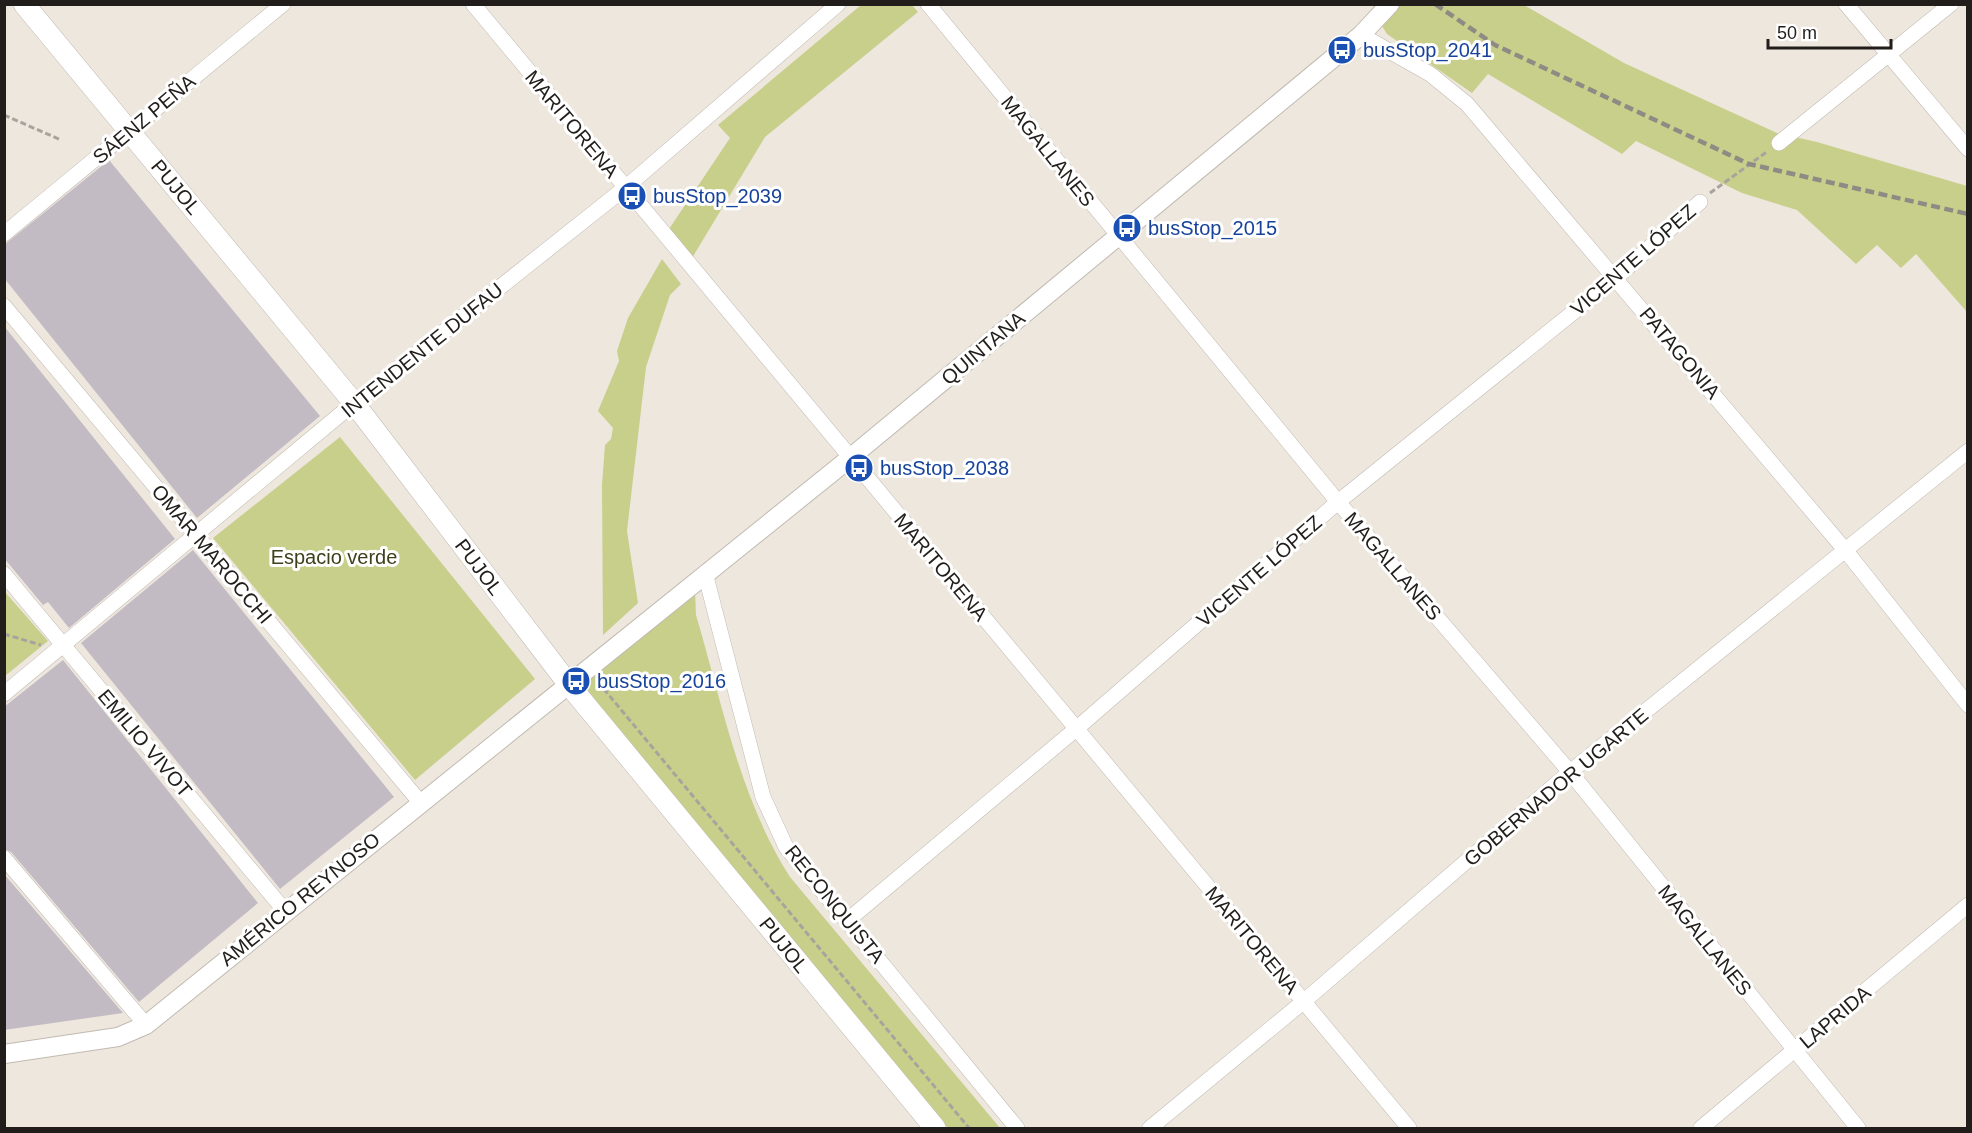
<svg xmlns="http://www.w3.org/2000/svg" width="1972" height="1133" viewBox="0 0 1972 1133" font-family="Arial,sans-serif">
  <style>
    .green { fill: #c8cf8b }
    .building { fill: #c3bbc4 }
    .lines { fill: none; stroke-linecap: round; stroke-linejoin: round }
    .minor-casing { stroke: #c1bab1; stroke-width: 16 }
    .tertiary-casing { stroke: #c1bab1; stroke-width: 20 }
    .secondary-casing { stroke: #c1bab1; stroke-width: 22 }
    .path { stroke: #a8a39c; stroke-width: 3; stroke-dasharray: 6 3; stroke-linecap: butt }
    .minor { stroke: #fff; stroke-width: 15 }
    .tertiary { stroke: #fff; stroke-width: 18 }
    .secondary { stroke: #fff; stroke-width: 21 }
    .rail { stroke: #8f8a83; stroke-width: 4.5; stroke-dasharray: 9 4.5; stroke-linecap: butt }
    .labels { text-anchor: middle; stroke-width: 6; stroke-linejoin: round; paint-order: stroke }
    .transit-label { font-size: 20px; fill: #164399; stroke: #fff; text-anchor: start }
    .street-label { font-size: 20px; fill: #201d1a; stroke: #fff }
    .park-label { font-size: 20px; fill: #3d401a; stroke: #fff }
  </style>
  <rect width="100%" height="100%" fill="#eee7de"/>
  <!-- green -->
  <g class="green">
    <polygon points="861,5 912,5 918,12 765,137 692,258 669,229 730,138 718,125"/>
    <polygon points="1398,5 1524,5 1624,63 1777,133 1817,142 1967,186 1967,312 1916,254 1901,268 1877,245 1856,264 1797,210 1742,193 1636,141 1622,154 1488,74 1472,93 1387,34 1382,26 1385,15"/>
    <polygon points="662,259 681,284 670,295 646,367 627,531 638,603 603,635 602,485 605,445 611,439 613,428 598,411 619,361 617,351 628,318"/>
    <polygon points="340,437 535,679 415,780 213,538"/>
    <polygon points="4,591 48,641 5,676 4,676"/>
    <path d="M695,591l1,24c26,88 44,184 94,262l210,251h-52l-359,-430 -4,-8 3,-11z"/>
  </g>
  <!-- building -->
  <g class="building">
    <polygon points="109,160 320,416 197,518 4,278 4,245"/>
    <polygon points="4,326 175,539 69,628 48,602 43,605 4,558"/>
    <polygon points="193,550 394,797 280,889 81,643"/>
    <polygon points="63,660 258,903 139,1002 11,852 4,849 4,707"/>
    <polygon points="4,874 123,1013 4,1030"/>
  </g>
  <g class="lines">
    <!-- minor casing -->
    <g class="minor-casing">
      <g id="minor">
        <polyline points="473,4 1409,1128"/>
        <polyline points="928,4 1338,502 1570,772 1858,1128"/>
        <polyline points="1846,4 1968,149"/>
        <polyline points="1361,35 1430,74 1467,104 1846,551 1968,705"/>
        <polyline points="1779,143 1951,4"/>
        <polyline points="4,234 283,4"/>
        <polyline points="4,306 420,802"/>
        <polyline points="705,573 763,797 786,847 1017,1128"/>
        <polyline points="4,574 285,911"/>
        <polyline points="4,694 354,403 625,188 838,4"/>
        <polyline points="4,858 146,1025"/>
        <polyline points="848,920 1076,729 1338,502 1617,277 1700,202"/>
        <polyline points="1150,1128 1303,1002 1570,772 1968,451"/>
        <polyline points="1701,1128 1968,905"/>
      </g>
    </g>
    <!-- tertiary casing -->
    <g class="tertiary-casing">
      <polyline id="tertiary" points="4,1054 118,1037 146,1025 850,458 1361,35 1390,4"/>
    </g>
    <!-- secondary casing -->
    <g class="secondary-casing">
      <polyline id="secondary" points="24,4 354,403 570,686 935,1128"/>
    </g>
    <!-- path -->
    <g class="path">
      <polyline points="4,115 61,140"/>
      <polyline points="1710,193 1768,151"/>
      <polyline points="4,634 41,645"/>
      <polyline points="598,682 969,1128"/>
    </g>
    <!-- minor -->
    <use href="#minor" class="minor"/>
    <!-- tertiary -->
    <use href="#tertiary" class="tertiary"/>
    <!-- secondary -->
    <use href="#secondary" class="secondary"/>
    <!-- rail -->
    <polyline class="rail" points="1435,4 1495,45 1749,164 1968,214"/>
  </g>
  <!-- icons -->
  <defs>
    <g id="bus-disc" transform="scale(1.5)"><circle r="9.5" fill="#1a4fb4" stroke="#fff"/><path d="M-5-6H5V4H4V6H2V4H-2V6H-4V4H-5ZM-3.5-4V0h7V-4ZM-3.5 1.2v1.5H-2V1.2ZM2 1.2v1.5H3.5V1.2Z" fill="#fff"/></g>
  </defs>
  <g fill-rule="evenodd">
    <use href="#bus-disc" x="1342" y="50"/>
    <use href="#bus-disc" x="632" y="196"/>
    <use href="#bus-disc" x="1127" y="228"/>
    <use href="#bus-disc" x="859" y="468"/>
    <use href="#bus-disc" x="576" y="681"/>
  </g>
  <g class="labels">
    <!-- transit labels -->
    <g class="transit-label">
      <text x="1363" y="57">busStop_2041</text>
      <text x="653" y="203">busStop_2039</text>
      <text x="1148" y="235">busStop_2015</text>
      <text x="880" y="475">busStop_2038</text>
      <text x="597" y="688">busStop_2016</text>
    </g>
    <!-- street labels -->
    <g class="street-label">
      <text transform="translate(144 119) rotate(-40)" y="7">SÁENZ PEÑA</text>
      <text transform="translate(572 124) rotate(50)" y="7">MARITORENA</text>
      <text transform="translate(1048 151) rotate(51)" y="7">MAGALLANES</text>
      <text transform="translate(176 187) rotate(50)" y="7">PUJOL</text>
      <text transform="translate(1633 260) rotate(-41)" y="7">VICENTE LÓPEZ</text>
      <text transform="translate(983 348) rotate(-40)" y="7">QUINTANA</text>
      <text transform="translate(422 350) rotate(-39)" y="7">INTENDENTE DUFAU</text>
      <text transform="translate(1680 353) rotate(50)" y="7">PATAGONIA</text>
      <text transform="translate(212 554) rotate(50)" y="7">OMAR MAROCCHI</text>
      <text transform="translate(1393 566) rotate(49)" y="7">MAGALLANES</text>
      <text transform="translate(479 567) rotate(53)" y="7">PUJOL</text>
      <text transform="translate(941 567) rotate(50)" y="7">MARITORENA</text>
      <text transform="translate(1259 571) rotate(-41)" y="7">VICENTE LÓPEZ</text>
      <text transform="translate(145 743) rotate(50)" y="7">EMILIO VIVOT</text>
      <text transform="translate(1556 787) rotate(-40)" y="7">GOBERNADOR UGARTE</text>
      <text transform="translate(300 899) rotate(-39)" y="7">AMÉRICO REYNOSO</text>
      <text transform="translate(835 904) rotate(51)" y="7">RECONQUISTA</text>
      <text transform="translate(1252 940) rotate(50)" y="7">MARITORENA</text>
      <text transform="translate(1705 940) rotate(51)" y="7">MAGALLANES</text>
      <text transform="translate(784 945) rotate(51)" y="7">PUJOL</text>
      <text transform="translate(1835 1017) rotate(-40)" y="7">LAPRIDA</text>
    </g>
    <!-- park labels -->
    <g class="park-label">
      <text x="334" y="564">Espacio verde</text>
    </g>
  </g>
  <!-- border -->
  <rect width="1972" height="1133" fill="none" stroke="#201d1a" stroke-width="12"/>
  <!-- scale -->
  <path d="M1768 39v9h123v-9" fill="none" stroke="#201d1a" stroke-width="3"/>
  <text x="1777" y="39" font-size="18" fill="#201d1a" stroke="#ffffff" stroke-width="4.5" paint-order="stroke">50 m</text>
</svg>
